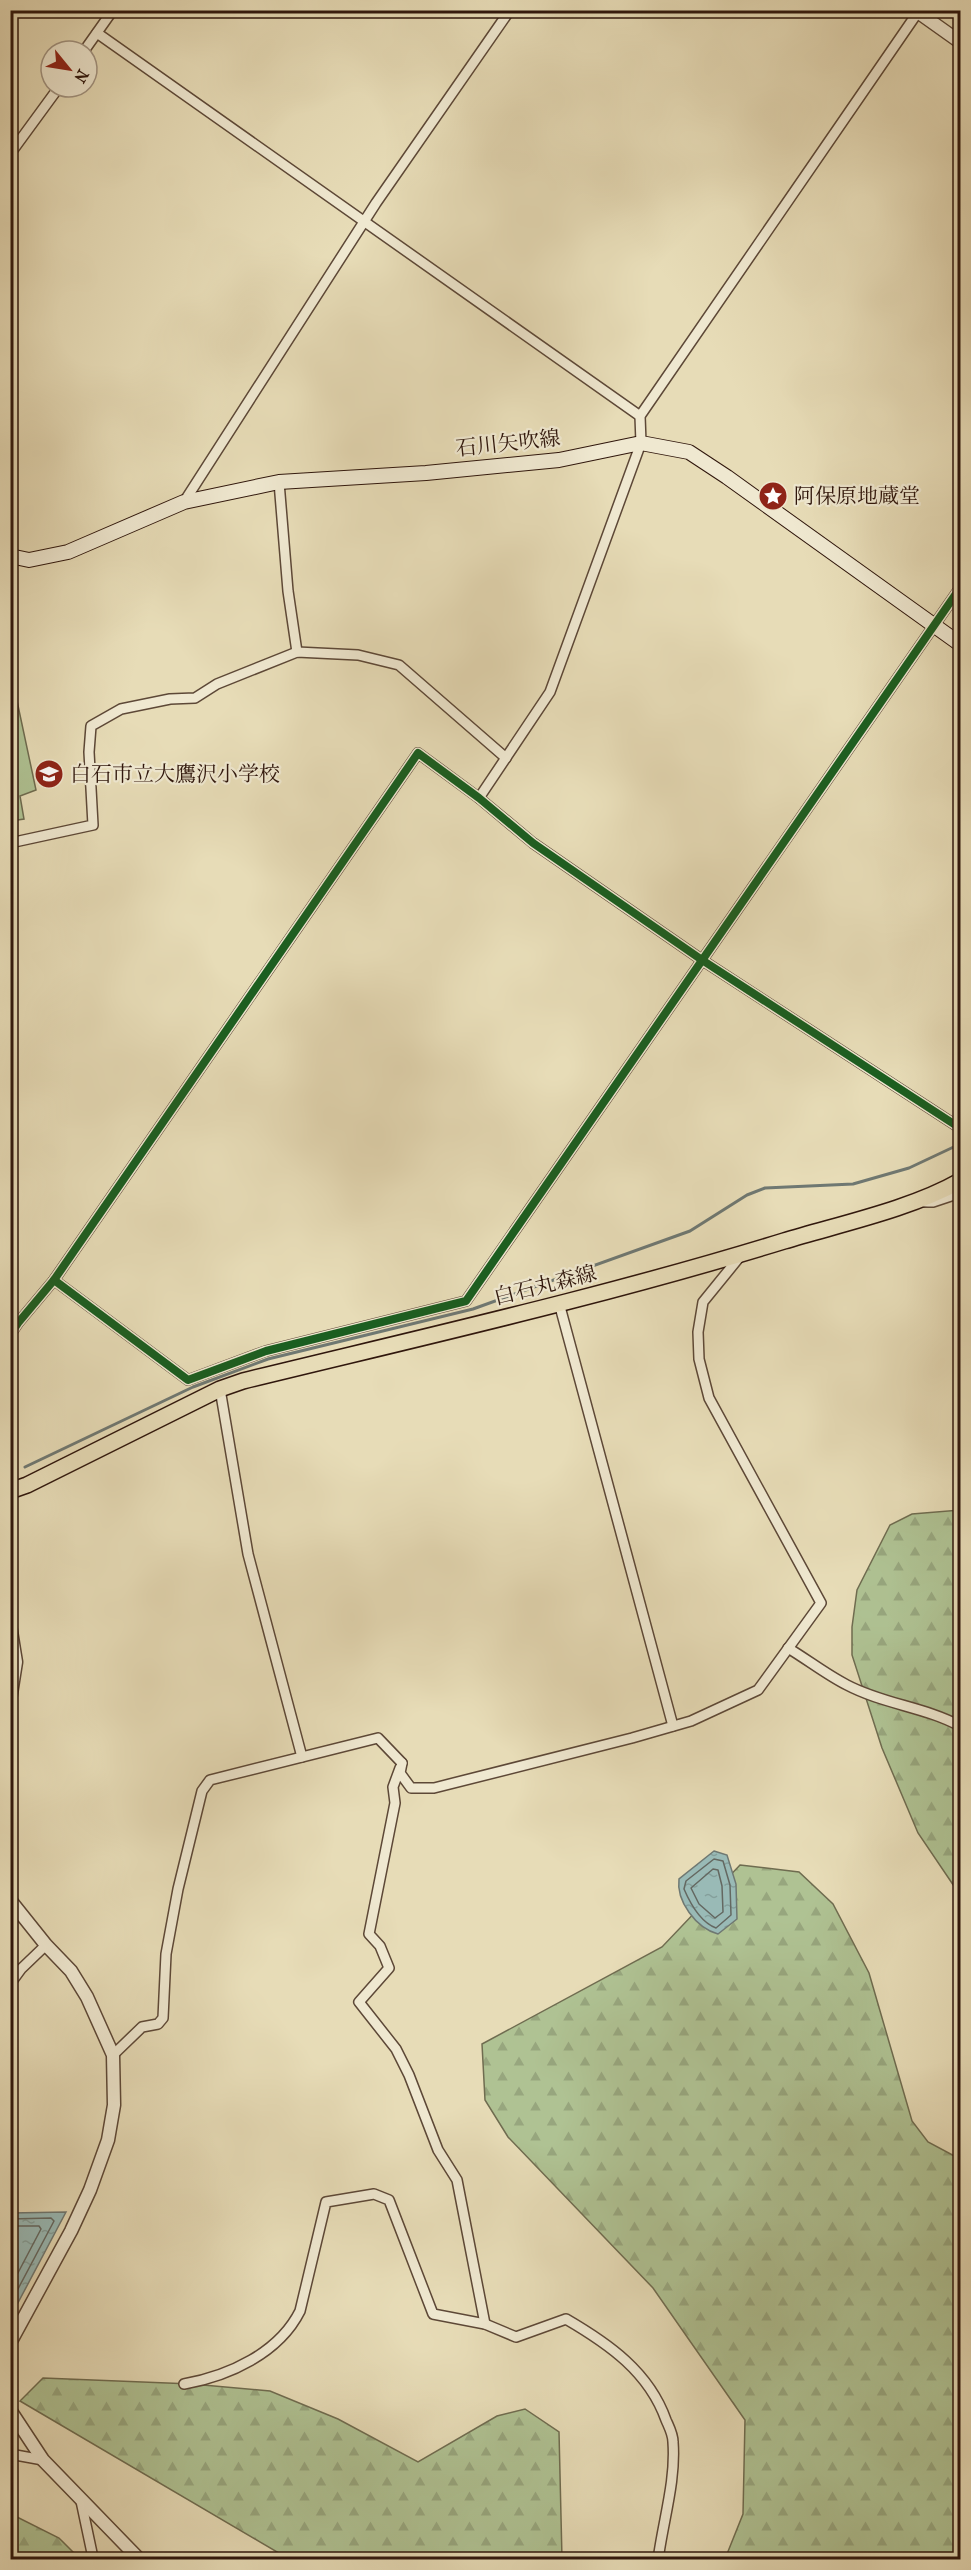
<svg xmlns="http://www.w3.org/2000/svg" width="971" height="2570" viewBox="0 0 971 2570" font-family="'IM FELL French Canon','Noto Serif JP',serif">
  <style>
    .forest { fill: url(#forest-firs); stroke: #6f6c50; stroke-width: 1.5 }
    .park { fill: #afc293; stroke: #6f6c50; stroke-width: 1.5 }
    .water { fill: url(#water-ripples); stroke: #6f7872; stroke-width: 1.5 }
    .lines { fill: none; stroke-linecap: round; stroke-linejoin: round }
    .shore { stroke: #646861; stroke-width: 1.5 }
    .stream { stroke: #6f7872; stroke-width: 3 }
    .minor-casing { stroke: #5d4837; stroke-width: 12 }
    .tertiary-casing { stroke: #5d4837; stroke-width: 15 }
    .secondary-casing { stroke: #2f160c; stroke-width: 16 }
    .primary-casing { stroke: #2f160c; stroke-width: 18 }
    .minor { stroke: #efe8d0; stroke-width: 9 }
    .tertiary { stroke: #efe8d0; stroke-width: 12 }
    .secondary { stroke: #efe8d0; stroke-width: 14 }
    .primary { stroke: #e7dcb7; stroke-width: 15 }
    .cycleway-casing { stroke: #efe8d0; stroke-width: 11 }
    .cycleway { stroke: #1b5e20; stroke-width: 8 }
    .labels { text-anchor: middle; stroke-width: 4.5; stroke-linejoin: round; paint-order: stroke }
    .street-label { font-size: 21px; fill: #2f160c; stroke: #efe8d0 }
    .poi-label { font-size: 21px; fill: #2f160c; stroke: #efe8d0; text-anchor: start }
  </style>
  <defs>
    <pattern id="forest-firs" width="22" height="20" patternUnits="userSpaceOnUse" patternTransform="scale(1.5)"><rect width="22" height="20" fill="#afc293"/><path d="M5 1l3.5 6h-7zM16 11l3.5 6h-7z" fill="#97a67e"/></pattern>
    <pattern id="water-ripples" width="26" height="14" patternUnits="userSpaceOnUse" patternTransform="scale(1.5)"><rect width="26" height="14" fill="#99bab6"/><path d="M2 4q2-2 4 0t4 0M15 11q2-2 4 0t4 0" fill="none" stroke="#849f9b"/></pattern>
  </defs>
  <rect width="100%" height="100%" fill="#e7dcb7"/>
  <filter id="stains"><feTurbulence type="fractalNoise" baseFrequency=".00333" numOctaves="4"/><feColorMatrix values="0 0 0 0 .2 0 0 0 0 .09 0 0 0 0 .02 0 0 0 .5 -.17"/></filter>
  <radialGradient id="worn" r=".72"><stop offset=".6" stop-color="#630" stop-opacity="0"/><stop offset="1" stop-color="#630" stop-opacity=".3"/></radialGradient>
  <!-- forest -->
  <g class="forest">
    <polygon points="960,1510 960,1895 918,1833 882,1748 852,1655 852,1627 857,1590 890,1525 912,1514"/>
    <polygon points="740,1865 799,1872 833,1904 869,1973 912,2121 928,2142 960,2159 960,2559 725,2559 743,2514 745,2420 653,2288 508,2137 485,2100 482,2044 662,1947"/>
    <polygon points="43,2378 192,2384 270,2391 338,2419 418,2462 497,2416 525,2409 559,2432 562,2559 289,2559 20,2401"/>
    <polygon points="11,2514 59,2538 80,2559 11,2559"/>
  </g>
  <!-- park -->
  <polygon class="park" points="10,668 36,790 20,796 24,819 11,821"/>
  <!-- water -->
  <g class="water">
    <path d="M714,1851l13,4 9,29 1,35 -19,15c-22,-6 -42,-33 -39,-55z"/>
    <polygon points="66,2212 11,2316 11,2213"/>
  </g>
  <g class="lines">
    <!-- shore -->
    <g class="shore">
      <path d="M714,1859l9,2 7,24 1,30 -15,13c-16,-6 -26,-25 -32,-39l2,-8z"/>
      <polygon points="713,1869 718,1870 722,1886 723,1912 715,1918 699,1904 691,1888"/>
      <polyline points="10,2219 51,2218 54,2221 10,2304"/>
      <polyline points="10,2226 39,2226 41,2229 10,2288"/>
    </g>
    <!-- stream -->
    <polyline class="stream" points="25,1467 193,1387 268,1359 473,1309 690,1231 747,1195 765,1188 853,1184 909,1168 960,1144"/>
    <!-- minor casing -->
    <g class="minor-casing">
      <g id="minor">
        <polyline points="97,33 640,416"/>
        <polyline points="84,51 113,10"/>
        <polyline points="10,154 59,87"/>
        <polyline points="279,482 288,591 297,652"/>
        <polyline points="184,502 376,203 510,10"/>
        <polyline points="479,798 550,692 641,443 640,416 918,12"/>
        <polyline points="10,843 93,825 89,752 91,726 121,709 170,699 195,698 217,684 297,652 358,655 399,665 506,758"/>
        <polyline points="925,1202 933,1202 960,1193"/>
        <polyline points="54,1280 188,1380 266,1351 466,1301 960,588"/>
        <polyline points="559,1303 673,1726"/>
        <polyline points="10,1335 18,1323 54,1280 418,753 479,798 533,843 702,960 960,1128"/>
        <polyline points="220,1389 248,1554 302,1757"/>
        <path d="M788,1648c20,12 39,27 59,37 36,19 78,22 113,41"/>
        <polyline points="402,1763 400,1773 411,1788 434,1788 632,1738 691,1721 758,1690 821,1603 709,1398 699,1359 698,1332 703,1302 742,1254"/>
        <polyline points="400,1768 393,1787 395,1803 369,1934 380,1946 389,1968 359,2002 396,2049 409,2075 438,2150 457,2180 485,2324"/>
        <polyline points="10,1984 21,1969 46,1945"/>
        <polyline points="113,2055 142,2027 158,2024 163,2018 166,1954 178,1889 202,1791 210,1780 378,1738 402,1763"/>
        <path d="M184,2384c45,-8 95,-31 116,-73l26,-109 48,-8 15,6 44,114 52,10 31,13 50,-18c43,25 83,53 100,101 3,7 7,14 7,22 3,39 -10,79 -15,118"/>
        <polyline points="10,2454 43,2460"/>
        <polyline points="81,2501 92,2553 91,2560"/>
      </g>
    </g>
    <!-- tertiary casing -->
    <g class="tertiary-casing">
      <g id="tertiary">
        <polyline points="915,10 960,42"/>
        <polyline points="10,1625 16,1662 10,1700"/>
        <polyline points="10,1900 46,1945 71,1971 87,1997 113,2055 114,2105 108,2140 90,2190 71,2231 10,2343"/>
        <polyline points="10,2410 43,2460 140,2560"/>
      </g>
    </g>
    <!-- secondary casing -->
    <g class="secondary-casing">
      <polyline id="secondary" points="10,556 29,560 68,552 184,502 279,482 426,473 559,460 641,443 689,452 727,477 960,644"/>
    </g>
    <!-- primary casing -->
    <g class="primary-casing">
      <path id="primary" d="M10,1491l17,-6 193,-96 23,-8c180,-44 363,-85 541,-140 56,-17 127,-32 176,-60"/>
    </g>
    <!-- minor -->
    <use href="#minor" class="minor"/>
    <!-- tertiary -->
    <use href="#tertiary" class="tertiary"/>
    <!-- secondary -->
    <use href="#secondary" class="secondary"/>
    <!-- primary -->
    <use href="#primary" class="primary"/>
    <!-- cycleway casing -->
    <g class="cycleway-casing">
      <g id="cycleway">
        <polyline points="54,1280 188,1380 266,1351 466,1301 960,588"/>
        <polyline points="10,1335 18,1323 54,1280 418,753 479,798 533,843 702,960 960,1128"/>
      </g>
    </g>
    <!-- cycleway -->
    <use href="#cycleway" class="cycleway"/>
  </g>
  <!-- icons -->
  <defs>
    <g id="sight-disc" transform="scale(1.5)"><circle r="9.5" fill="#8f2418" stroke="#efe8d0"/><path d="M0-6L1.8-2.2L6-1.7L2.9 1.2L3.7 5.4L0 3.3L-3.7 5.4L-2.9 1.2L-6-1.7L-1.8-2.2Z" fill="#fff"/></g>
    <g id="school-disc" transform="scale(1.5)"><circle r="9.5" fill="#8f2418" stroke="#efe8d0"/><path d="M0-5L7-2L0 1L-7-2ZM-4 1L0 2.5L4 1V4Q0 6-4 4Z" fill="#fff"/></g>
  </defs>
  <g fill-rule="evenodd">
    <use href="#sight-disc" x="773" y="496"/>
    <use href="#school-disc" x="49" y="774"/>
  </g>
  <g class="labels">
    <!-- street labels -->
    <g class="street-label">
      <text transform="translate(508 443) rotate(-6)" y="7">石川矢吹線</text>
      <text transform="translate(545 1285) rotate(-14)" y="7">白石丸森線</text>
    </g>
    <!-- poi labels -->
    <g class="poi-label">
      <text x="794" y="503">阿保原地蔵堂</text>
      <text x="70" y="781">白石市立大鷹沢小学校</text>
    </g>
  </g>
  <!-- margin -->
  <rect width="971" height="2570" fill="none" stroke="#e7dcb7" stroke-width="36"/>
  <rect x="12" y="12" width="947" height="2546" fill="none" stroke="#2f160c" stroke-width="3"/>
  <rect x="18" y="18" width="935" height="2534" fill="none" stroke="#2f160c" stroke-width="1.5"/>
  <!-- north arrow -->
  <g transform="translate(69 69) rotate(120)"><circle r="28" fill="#efe8d0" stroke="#a29482" stroke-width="1.5"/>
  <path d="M0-4.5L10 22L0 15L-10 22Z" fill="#8f2418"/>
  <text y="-9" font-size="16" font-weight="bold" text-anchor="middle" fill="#2f160c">N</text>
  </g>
  <rect width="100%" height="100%" filter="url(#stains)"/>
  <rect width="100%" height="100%" fill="url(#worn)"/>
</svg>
